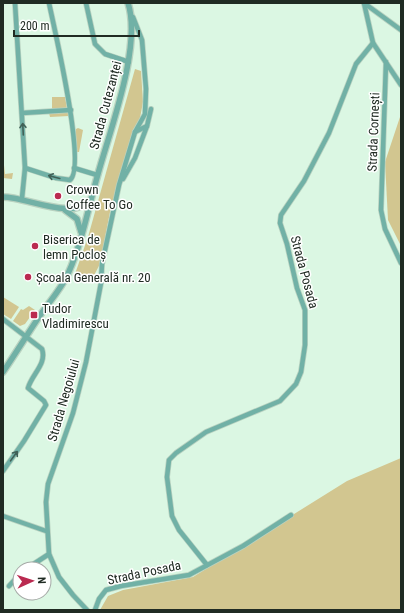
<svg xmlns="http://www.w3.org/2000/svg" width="404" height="613" viewBox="0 0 404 613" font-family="'Roboto Condensed',sans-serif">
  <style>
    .green { fill: #d2c690 }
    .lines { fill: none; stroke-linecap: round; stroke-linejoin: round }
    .minor-casing { stroke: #b9d2c0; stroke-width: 6 }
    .tertiary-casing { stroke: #b9d2c0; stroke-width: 8 }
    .minor { stroke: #71b1a6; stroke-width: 4.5 }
    .tertiary { stroke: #71b1a6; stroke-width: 5.5 }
    .oneway { stroke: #406157 }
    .poi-dot { fill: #ba2a50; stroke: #fff; stroke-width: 1.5 }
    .labels { text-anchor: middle; stroke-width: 3; stroke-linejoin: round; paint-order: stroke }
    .street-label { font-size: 13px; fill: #202b23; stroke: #fff }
    .poi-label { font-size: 13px; fill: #202b23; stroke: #fff; text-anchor: start }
  </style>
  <rect width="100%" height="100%" fill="#dbf7e3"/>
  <!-- green -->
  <g class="green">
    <polygon points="135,69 141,71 143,102 140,118 133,130 110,212 100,264 90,283 75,274 88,237"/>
    <polygon points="52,97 65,97 67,108 52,109"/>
    <polygon points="68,112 69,116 50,117 49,113"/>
    <polygon points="401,114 401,246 388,220 385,162"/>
    <polygon points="78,128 83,130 79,152 76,152 76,129"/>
    <polygon points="3,156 5,174 13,173 12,179 3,178"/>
    <polygon points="3,297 19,307 11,319 3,314"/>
    <polygon points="29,306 35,310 25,324 20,326 13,321 21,309 23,310"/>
    <polygon points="401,458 401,610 100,610 108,596 123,590 193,577 347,481"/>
  </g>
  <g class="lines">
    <!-- minor casing -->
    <g class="minor-casing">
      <g id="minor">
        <polyline points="15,3 25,168 22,198"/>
        <polyline points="86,3 95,44 105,54 129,62"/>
        <polyline points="364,3 373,43 401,85"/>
        <polyline points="364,3 401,30"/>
        <polyline points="386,62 381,210 385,229 401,263"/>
        <polyline points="22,113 71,110"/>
        <polyline points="135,132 147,126 151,109"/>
        <path d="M25,168l31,10 14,2c17,-13 -16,-153 -21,-177"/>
        <polyline points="74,168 97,175"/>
        <polyline points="123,179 135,158 147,126"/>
        <path d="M3,319l39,30c5,15 -10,25 -14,39l16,13 2,4 -22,36 -21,30"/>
        <polyline points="3,516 46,531"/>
        <polyline points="207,565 179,530 172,516 167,477 169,460 176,453 206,432 280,401 296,384 301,372 305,345 305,310 297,288 287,244 280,223 281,215 304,181 329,133 356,64 373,43"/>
        <polyline points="26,569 49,554"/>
        <polyline points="9,586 20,574"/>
        <polyline points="87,610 73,595 59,577 49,554 46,502 48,484 73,413 86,362 101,283 102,264 119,185 135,132 145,114 146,89 142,40 133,17"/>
        <polyline points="95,610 99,599 106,590 121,586 189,575 243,546 291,515"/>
      </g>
    </g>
    <!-- tertiary casing -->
    <g class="tertiary-casing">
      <g id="tertiary">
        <path d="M3,197c24,0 70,24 87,3"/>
        <polyline points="65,210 77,219 81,232"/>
        <path d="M3,372c13,-19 25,-39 38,-58 9,-13 19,-24 26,-38 15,-32 21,-68 31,-102 12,-44 44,-128 30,-171"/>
      </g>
    </g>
    <!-- minor -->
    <use href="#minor" class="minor"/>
    <!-- tertiary -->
    <use href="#tertiary" class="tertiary"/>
  </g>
  <!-- one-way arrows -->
  <defs><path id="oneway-shaft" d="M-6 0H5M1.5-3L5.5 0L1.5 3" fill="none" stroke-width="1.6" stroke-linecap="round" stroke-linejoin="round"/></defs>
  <g class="oneway">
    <use href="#oneway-shaft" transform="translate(23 129) rotate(-93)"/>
    <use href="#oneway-shaft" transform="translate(54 177) rotate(-165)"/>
    <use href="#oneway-shaft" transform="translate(14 456) rotate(-54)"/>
  </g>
  <!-- markers -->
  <g class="poi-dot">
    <circle cx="58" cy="196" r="4"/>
    <circle cx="35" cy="246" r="4"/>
    <circle cx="28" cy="277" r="4"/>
    <rect x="30" y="311" width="8" height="8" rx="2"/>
  </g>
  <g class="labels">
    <!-- street labels -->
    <g class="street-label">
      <text transform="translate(105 105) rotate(-75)" y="5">Strada Cutezanței</text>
      <text transform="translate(373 132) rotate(-88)" y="5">Strada Cornești</text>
      <text transform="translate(305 272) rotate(75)" y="5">Strada Posada</text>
      <text transform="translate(63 400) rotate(-74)" y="5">Strada Negoiului</text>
      <text transform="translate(144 572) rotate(-12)" y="5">Strada Posada</text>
    </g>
    <!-- poi labels -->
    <g class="poi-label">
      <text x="66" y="194">Crown<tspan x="66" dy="15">Coffee To Go</tspan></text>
      <text x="43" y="244">Biserica de<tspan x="43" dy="15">lemn Pocloș</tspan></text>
      <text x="36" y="282">Școala Generală nr. 20</text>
      <text x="42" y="313">Tudor<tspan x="42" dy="15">Vladimirescu</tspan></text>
    </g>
  </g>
  <!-- border -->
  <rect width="404" height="613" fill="none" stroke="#202b23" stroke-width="8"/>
  <!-- north arrow -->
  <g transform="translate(32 581) rotate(87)"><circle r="19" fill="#ffffff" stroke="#a6aaa7"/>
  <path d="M0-3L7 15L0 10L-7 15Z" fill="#ba2a50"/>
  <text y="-6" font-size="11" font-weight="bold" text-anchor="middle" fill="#202b23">N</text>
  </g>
  <!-- scale -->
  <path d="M14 30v6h125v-6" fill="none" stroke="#202b23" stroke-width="2"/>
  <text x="20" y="30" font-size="12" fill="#202b23" stroke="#ffffff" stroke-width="3" paint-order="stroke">200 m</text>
</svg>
